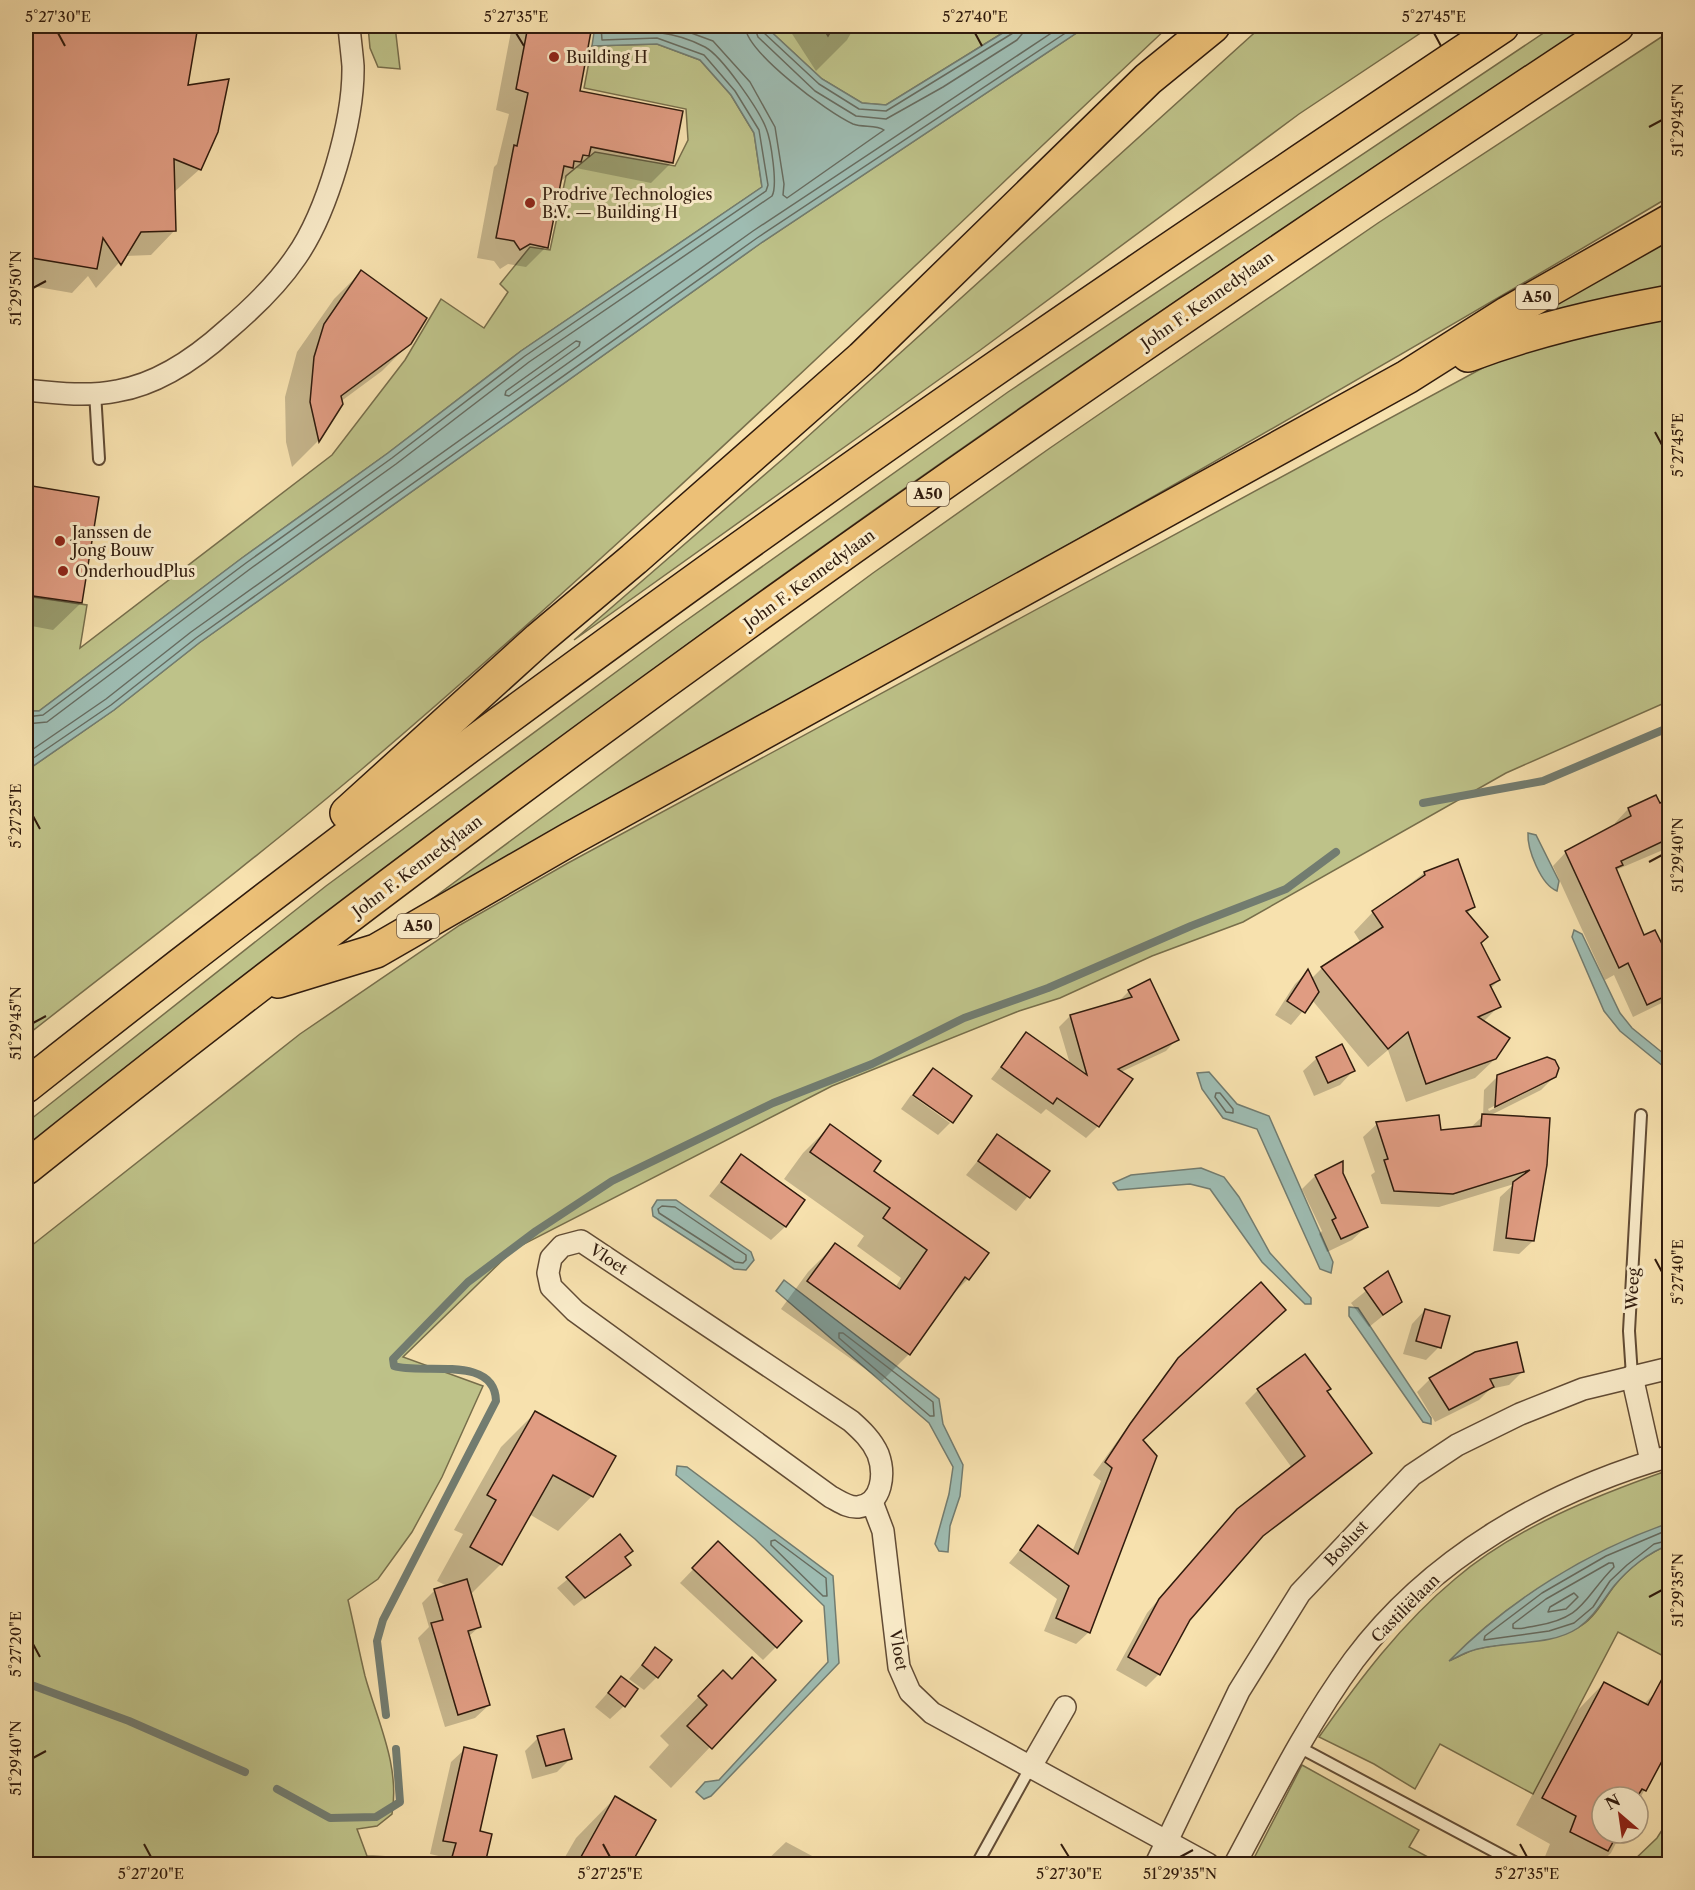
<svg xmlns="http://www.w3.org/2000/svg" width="1695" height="1890" viewBox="0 0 1695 1890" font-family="'Libre Caslon Text',serif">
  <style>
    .green { fill: #bec289; stroke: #776e4b; stroke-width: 1.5 }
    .water { fill: #9ebcb2; stroke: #727c70; stroke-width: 1.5 }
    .shadow { fill: #0003; fill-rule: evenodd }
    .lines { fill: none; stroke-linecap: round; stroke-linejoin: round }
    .shore { stroke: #676c60; stroke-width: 1.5 }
    .stream { stroke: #727c70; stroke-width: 8 }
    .building { fill: #e09c82; stroke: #301b0d; stroke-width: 1.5 }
    .service-casing { stroke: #624c35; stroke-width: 14 }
    .minor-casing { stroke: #624c35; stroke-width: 24 }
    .motorway-casing { stroke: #301b0d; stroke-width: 36 }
    .service { stroke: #faecca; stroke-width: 10 }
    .minor { stroke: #faecca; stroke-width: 21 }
    .motorway { stroke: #ecc077; stroke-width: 33 }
    .ticks { fill: none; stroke: #301b0d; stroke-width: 2 }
    .poi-dot { fill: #8f2418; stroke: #faecca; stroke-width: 2 }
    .labels { text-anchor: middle; stroke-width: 6; stroke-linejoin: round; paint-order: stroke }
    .shield { fill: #faecca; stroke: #6d5a46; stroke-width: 1.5 }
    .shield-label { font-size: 15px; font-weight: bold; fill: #301b0d }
    .poi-label { font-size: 16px; fill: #301b0d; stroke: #faecca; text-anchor: start }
    .street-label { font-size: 16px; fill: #301b0d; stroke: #faecca }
    .neatline { fill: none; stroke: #301b0d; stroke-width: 2 }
    .ticks-label { font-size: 15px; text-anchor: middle; fill: #301b0d }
  </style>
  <rect width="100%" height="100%" fill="#f7e1ae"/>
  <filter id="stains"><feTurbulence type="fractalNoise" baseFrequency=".00333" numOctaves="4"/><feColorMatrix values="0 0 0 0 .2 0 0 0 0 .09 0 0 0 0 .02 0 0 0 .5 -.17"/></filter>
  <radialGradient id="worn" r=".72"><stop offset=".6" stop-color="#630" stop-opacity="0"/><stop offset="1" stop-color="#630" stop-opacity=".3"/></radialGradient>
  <!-- green -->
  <g class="green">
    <polygon points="368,26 395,26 400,69 378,67 370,48"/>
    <polygon points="765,26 822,26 828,36 834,26 1014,26 886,105 862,103 822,79"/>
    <path d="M1087,26h82c-266,250 -529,506 -807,743 -109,92 -224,179 -336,267v-265l88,-61 85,-67 562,-400z"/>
    <polygon points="1262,26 1431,26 1299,114 979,351 574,640 784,458"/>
    <path d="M1554,26h34c-251,165 -500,332 -745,506 -279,197 -547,410 -817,620v-29l300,-237 351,-259 331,-235z"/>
    <path d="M1669,32v165c-410,244 -827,476 -1244,707l448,-331 177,-125 328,-225z"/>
    <polygon points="657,44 700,60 731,95 754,133 762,187 521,351 388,453 242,558 39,711 26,711 26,596 87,605 80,648 332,455 405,360 441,299 484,328 508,292 500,284 530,247 550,250 566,176 595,152 675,166 688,140 686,109 584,88 592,46"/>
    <polygon points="1669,240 1669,291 1516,327"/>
    <path d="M1669,311v390l-163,72 -263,149 -91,34 -92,42 -41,13 -187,75 -318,163 -111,108 80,29 -41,91 -30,55 -34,47 -30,21c6,25 11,51 17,76 13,47 35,89 27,138l-15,12 -20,3 10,27 24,1 11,7h-376v-614l274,-216 160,-109 108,-62 957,-518z"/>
    <path d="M1669,1470v53c-79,33 -158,73 -218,137 8,-3 17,-9 25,-11 33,-8 69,-6 99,-20 19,-8 28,-29 40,-44 14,-17 34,-33 54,-40v114l-51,-27 -85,162 -93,-50 -25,45 -41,-25 -55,-27c40,-57 82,-113 136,-158 61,-52 140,-83 214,-109z"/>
    <polygon points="1302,1765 1419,1830 1409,1847 1441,1864 1251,1864"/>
    <polygon points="1669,1819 1669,1864 1630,1864 1657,1838"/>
  </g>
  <!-- water -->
  <g class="water">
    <polygon points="595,26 765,26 822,79 862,103 886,105 1014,26 1087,26 761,243 199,643 114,710 26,771 26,711 39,711 242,558 388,453 521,351 762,187 754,133 731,95 700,60 657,44 592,46"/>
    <path d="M1528,833l8,2 23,46 -2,10c-16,-6 -30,-42 -29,-58z"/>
    <polygon points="1574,930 1582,934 1620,1013 1632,1028 1669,1058 1669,1071 1620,1031 1604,1011 1572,937"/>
    <polygon points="1209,1072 1237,1104 1269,1116 1333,1262 1331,1273 1320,1269 1257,1129 1223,1118 1202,1089 1197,1073"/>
    <polygon points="1201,1168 1224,1177 1239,1197 1270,1253 1311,1298 1311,1304 1305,1304 1262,1262 1210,1189 1190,1184 1118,1190 1113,1183 1131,1175"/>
    <polygon points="657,1200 676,1200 751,1252 754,1260 746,1270 734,1269 653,1216 652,1208"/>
    <polygon points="784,1280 939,1399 943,1424 963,1465 960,1496 950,1526 948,1552 939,1551 935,1544 949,1494 953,1467 929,1423 776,1291"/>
    <polygon points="1349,1307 1358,1308 1431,1418 1431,1424 1423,1422 1349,1316"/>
    <polygon points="677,1466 687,1467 833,1576 839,1663 711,1796 704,1799 696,1792 705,1782 719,1780 828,1662 824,1606 755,1539 676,1475"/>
    <path d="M1669,1523v22c-20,7 -41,24 -55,41 -11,14 -20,31 -36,42 -28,19 -72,12 -104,22 -8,2 -17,7 -25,11 60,-61 139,-110 220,-138z"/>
  </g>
  <!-- shadow -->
  <g class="shadow">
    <polygon points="26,26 196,26 186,87 200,169 173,193 175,230 151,255 125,256 96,288 88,276 72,293 26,285"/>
    <polygon points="512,26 591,26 578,92 672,162 651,183 576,168 559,183 546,247 526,267 508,264 500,269 494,261 477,258 494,167 497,164 509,114 496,110"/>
    <polygon points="787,26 855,26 847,40 816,71"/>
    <polygon points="361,272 410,343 382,371 340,402 318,441 292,467 286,442 285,397 297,352 334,299"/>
    <polygon points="26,487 97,498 81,603 53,630 26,625"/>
    <polygon points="1670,786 1670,800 1666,789"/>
    <polygon points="1670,801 1670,847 1616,870 1644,937 1670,964 1670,999 1633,1017 1614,975 1605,980 1553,866 1566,852 1616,825 1615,823 1628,809 1660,806"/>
    <polygon points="1424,873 1473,907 1467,914 1499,980 1490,989 1499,1006 1483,1022 1495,1059 1475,1078 1406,1102 1388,1050 1368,1067 1312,1000 1291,1025 1275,1015 1295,984 1308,971 1311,979 1321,969 1361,943 1354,932 1373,912"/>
    <polygon points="1129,991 1177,1039 1166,1051 1121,1072 1131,1079 1098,1126 1086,1138 1046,1109 1041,1114 991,1079 1026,1034 1070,1064 1059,1027 1070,1016 1117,1003"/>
    <polygon points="1317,1058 1353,1071 1340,1085 1314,1096 1303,1071"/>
    <path d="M1530,1063l25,13 -14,14 -52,26 60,3 -16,122 -14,13 -26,-3 7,-54 14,-13 -75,23 -58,-3 -10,-29 4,-3 -12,-35 14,-13 60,-7 2,15 30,-3 14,-13 1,-26 14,-14zM1546,1080v3l-57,28 -1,-2z"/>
    <polygon points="933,1070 970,1096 951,1122 913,1093"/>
    <polygon points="911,1095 950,1123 938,1135 901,1109"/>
    <polygon points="830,1126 968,1279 949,1298 909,1354 882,1381 781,1309 808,1272 835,1245 895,1288 901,1278 857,1246 864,1236 784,1179 803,1153"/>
    <polygon points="998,1136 1047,1172 1016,1211 966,1175"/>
    <polygon points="741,1156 803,1200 785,1227 771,1240 709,1196"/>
    <polygon points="1342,1173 1366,1227 1352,1240 1327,1252 1319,1234 1322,1231 1302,1189 1315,1176"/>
    <polygon points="1387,1274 1400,1302 1369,1327 1351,1303"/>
    <polygon points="1425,1310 1439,1347 1426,1360 1403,1354 1412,1324"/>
    <polygon points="1304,1356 1326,1392 1370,1453 1358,1465 1253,1544 1188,1619 1159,1674 1146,1687 1116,1670 1147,1613 1225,1523 1292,1468 1245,1403 1258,1390"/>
    <polygon points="1179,1359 1142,1440 1089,1632 1076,1644 1044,1631 1057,1599 1009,1563 1039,1527 1072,1552 1101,1481 1093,1475 1166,1373"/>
    <polygon points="1523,1371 1509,1385 1490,1389 1479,1400 1435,1422 1417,1392 1430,1379"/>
    <polygon points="535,1413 614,1457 592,1496 558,1531 529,1514 501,1564 470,1595 479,1627 468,1637 489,1705 475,1718 445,1727 418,1638 429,1627 422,1603 435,1590 447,1586 437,1581 463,1534 454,1530 501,1447"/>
    <polygon points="620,1536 624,1558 629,1565 574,1606 557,1588"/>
    <polygon points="705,1557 776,1647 763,1660 680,1583"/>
    <polygon points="655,1649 657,1677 644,1690 629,1679"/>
    <polygon points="723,1672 731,1680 774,1680 671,1788 649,1767 669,1745 660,1736"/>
    <polygon points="621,1678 624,1706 610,1719 595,1707"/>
    <polygon points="1604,1683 1644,1704 1656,1692 1670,1743 1638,1802 1638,1797 1602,1797 1602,1833 1621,1833 1611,1853 1599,1864 1555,1864 1544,1859 1550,1844 1516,1825 1577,1711"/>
    <polygon points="538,1738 570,1759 557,1772 532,1779 525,1751"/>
    <polygon points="465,1749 478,1832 491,1835 483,1864 441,1864 443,1857 430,1854 451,1762"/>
    <polygon points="615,1798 654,1820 629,1864 561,1864 576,1838"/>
    <polygon points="786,1842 827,1864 763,1864"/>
  </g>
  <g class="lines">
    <!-- shore -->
    <g class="shore">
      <path d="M672,26l41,15 37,41 25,45 9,57 -1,11 4,3 97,-68c-8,-6 -21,-2 -31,-6 -25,-11 -107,-72 -108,-98"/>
      <polyline points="754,26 758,37 815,91 856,116 886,119 943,87 1017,40 1022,34 1023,26"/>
      <polyline points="761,26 763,32 819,84 859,109 886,111 1013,33 1016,26"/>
      <polygon points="576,341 580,342 579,346 509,396 505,395 506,391"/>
      <polyline points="26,717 43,715 246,563 392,458 525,356 766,191 768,185 759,130 735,91 704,55 657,38 602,40 601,26"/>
      <path d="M26,724l21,-2 203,-153 146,-105 133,-102 243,-166c6,-10 -1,-56 -6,-68 -7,-18 -44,-72 -61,-81 -33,-17 -58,-16 -94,-15l-3,-6"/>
      <polyline points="26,754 106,699 191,632 753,231 1062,26"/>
      <polyline points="26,763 111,705 196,638 757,238 1076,26"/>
      <polygon points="1216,1093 1220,1093 1233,1109 1233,1113 1226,1112 1215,1097"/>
      <polygon points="662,1206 675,1207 746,1255 746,1260 743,1263 735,1262 659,1213 658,1209"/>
      <polygon points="839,1333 843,1333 933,1402 934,1416 930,1416 839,1338"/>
      <polyline points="1670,1529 1606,1556 1542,1593 1485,1636 1484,1640 1549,1631 1574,1623 1593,1607 1610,1581 1627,1565 1654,1544 1670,1540"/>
      <polygon points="775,1540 826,1578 827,1596 823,1596 771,1545 771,1541"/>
      <path d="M1609,1563h4l1,4c-31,31 -29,51 -79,59 -7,1 -16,4 -22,2v-4l33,-25z"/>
      <polygon points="1574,1593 1578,1597 1566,1609 1548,1612 1550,1607"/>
    </g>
    <!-- stream -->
    <g class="stream">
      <polyline points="1423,803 1543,781 1670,727"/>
      <polyline points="26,1683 129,1721 245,1772"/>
      <path d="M386,1715l-9,-74 6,-21 113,-219c-1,-47 -75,-26 -102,-35l-1,-7 75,-77 68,-51 76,-50 161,-78 99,-39 92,-46 84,-30 143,-62 95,-37 50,-37"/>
      <polyline points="277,1789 330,1818 376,1817 400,1802 396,1749"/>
    </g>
  </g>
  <!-- building -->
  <g class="building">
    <polygon points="26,26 198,26 188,85 229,79 218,132 201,170 174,159 176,231 141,232 121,265 103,238 97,269 26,257"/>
    <polygon points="528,26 592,26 580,91 683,111 673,163 591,147 589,156 583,155 581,162 574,161 573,168 564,166 548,248 530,244 520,250 514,241 496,238 514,145 517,146 528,93 516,89"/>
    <polygon points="361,270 427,318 411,344 341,396 343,404 319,442 310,402 314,357 324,324"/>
    <polygon points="26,485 99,497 82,603 26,595"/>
    <polygon points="1656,795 1660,803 1670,798 1670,838 1621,861 1623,865 1616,868 1644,935 1655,930 1670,960 1670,994 1647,1005 1628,963 1619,968 1565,851 1631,816 1628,808"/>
    <polygon points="1458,859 1475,907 1466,911 1488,937 1481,943 1500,980 1490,985 1501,1007 1478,1017 1510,1038 1496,1059 1426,1084 1408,1032 1388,1049 1321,967 1383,927 1372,911 1425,875 1424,872"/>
    <polygon points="1308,969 1319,992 1305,1013 1287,1001"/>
    <polygon points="1150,979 1179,1040 1118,1069 1133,1079 1099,1127 1057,1098 1053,1104 1001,1067 1026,1032 1087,1075 1070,1015 1132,997 1128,990"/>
    <polygon points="1342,1044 1355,1071 1328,1083 1316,1057"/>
    <polygon points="1547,1057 1555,1060 1559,1068 1556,1077 1495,1107 1497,1075"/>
    <polygon points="933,1068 972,1096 953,1123 913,1095"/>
    <polygon points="1482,1114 1550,1118 1547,1165 1534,1241 1506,1238 1513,1182 1530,1170 1453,1194 1394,1191 1384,1160 1388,1159 1376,1122 1439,1115 1441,1130 1481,1126"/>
    <polygon points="830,1124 881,1161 874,1171 989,1253 969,1280 965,1277 910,1355 807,1281 835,1243 900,1289 927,1250 883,1218 890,1208 810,1152"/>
    <polygon points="997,1134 1050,1171 1030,1198 978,1161"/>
    <polygon points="741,1154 805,1200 786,1227 721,1182"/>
    <polygon points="1343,1161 1343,1173 1368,1227 1341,1239 1332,1220 1336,1218 1315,1175"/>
    <polygon points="1388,1271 1402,1302 1383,1315 1364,1288"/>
    <polygon points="1261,1282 1286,1310 1143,1440 1157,1456 1090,1633 1056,1618 1069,1586 1020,1550 1038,1525 1078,1554 1112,1468 1105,1462 1130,1424 1178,1358"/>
    <polygon points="1425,1309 1450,1316 1441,1348 1416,1341"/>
    <polygon points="1517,1342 1524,1372 1490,1379 1494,1387 1449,1410 1429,1378 1475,1352"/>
    <polygon points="1305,1354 1331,1389 1327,1391 1372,1453 1263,1536 1190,1620 1160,1675 1128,1657 1159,1599 1237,1509 1305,1456 1257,1389"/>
    <polygon points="535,1411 616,1456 593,1497 553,1475 502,1565 470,1547 496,1500 487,1495"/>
    <polygon points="620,1534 633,1551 625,1557 631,1565 585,1598 566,1577"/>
    <polygon points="718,1541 802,1621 777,1648 692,1568"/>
    <polygon points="467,1579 481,1627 468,1631 490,1705 458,1715 431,1623 443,1620 434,1589"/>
    <polygon points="655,1647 672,1660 658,1678 642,1665"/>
    <polygon points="752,1657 776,1680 712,1749 687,1726 707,1705 698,1696 723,1670 732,1679"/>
    <polygon points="1670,1664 1670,1746 1646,1791 1642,1789 1637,1797 1602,1797 1602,1833 1618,1833 1608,1851 1570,1832 1576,1816 1542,1798 1604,1682 1648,1705"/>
    <polygon points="621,1676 638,1689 625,1707 608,1693"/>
    <polygon points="564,1729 572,1759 546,1766 537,1736"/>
    <polygon points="464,1747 497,1755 480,1831 492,1834 485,1864 450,1864 456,1843 443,1841"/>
    <polygon points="615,1796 656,1820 631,1864 577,1864"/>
  </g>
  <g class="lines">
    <!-- service casing -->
    <g class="service-casing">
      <g id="service">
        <polyline points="95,392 99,459"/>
        <polyline points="1632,1376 1629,1331 1641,1115"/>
        <polyline points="1297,1746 1518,1864"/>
        <polyline points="977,1864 1030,1768"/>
      </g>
    </g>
    <!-- minor casing -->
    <g class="minor-casing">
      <g id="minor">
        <path d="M26,390c29,3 61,7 91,1 42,-7 79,-33 110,-61 26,-22 50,-45 69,-73 31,-44 58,-136 57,-191 -1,-13 -3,-27 -4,-40"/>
        <path d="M581,1241l270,180c10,9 21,19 27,33 7,19 5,50 -20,53 -10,1 -19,-6 -27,-10l-256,-186 -24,-24 -3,-14 3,-15 11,-12z"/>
        <polyline points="1632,1376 1651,1461"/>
        <polyline points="872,1502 883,1531 899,1667 910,1692 932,1713 1208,1864"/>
        <polyline points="1030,1768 1065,1707"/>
        <polyline points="1156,1864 1239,1691 1300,1593 1412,1475 1457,1445 1520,1414 1583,1389 1670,1368"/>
        <path d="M1235,1864c37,-69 72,-140 119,-204 77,-103 194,-169 316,-204"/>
      </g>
    </g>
    <!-- motorway casing -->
    <g class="motorway-casing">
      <g id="motorway">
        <path d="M1468,355c66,-25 132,-40 202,-53"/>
        <polyline points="347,813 539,639 634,559 862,358 1148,79 1213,26"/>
        <polyline points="278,981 376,951 570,839 1407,377 1508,313 1670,221"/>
        <path d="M26,1086c257,-204 521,-401 789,-591 226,-161 457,-315 687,-469"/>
        <path d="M26,1168c509,-408 1046,-783 1591,-1142"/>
      </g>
    </g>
    <!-- service -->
    <use href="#service" class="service"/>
    <!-- minor -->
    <use href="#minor" class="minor"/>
    <!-- motorway -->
    <use href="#motorway" class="motorway"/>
  </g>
  <!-- ticks -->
  <path class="ticks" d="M58,33l7,13M516,33l8,13M975,33l7,13M1434,33l7,13M1649,127l13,-7M33,288l13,-7M1655,432l7,13M33,816l7,13M1649,862l13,-7M33,1023l13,-7M1655,1259l7,13M1649,1597l13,-7M33,1644l7,13M33,1758l13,-7M144,1844l7,13M603,1844l7,13M1061,1844l8,13M1520,1844l7,13M1180,1857l13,-7"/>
  <!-- markers -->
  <g class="poi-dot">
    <circle cx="554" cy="57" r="6"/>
    <circle cx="530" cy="203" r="6"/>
    <circle cx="60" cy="541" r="6"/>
    <circle cx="63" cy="571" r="6"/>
  </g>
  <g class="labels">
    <!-- shield labels -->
    <g class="shield">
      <rect x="1516" y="285" width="42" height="24" rx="4.5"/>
      <rect x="907" y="482" width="42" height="24" rx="4.5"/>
      <rect x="397" y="914" width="42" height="24" rx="4.5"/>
    </g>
    <g class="shield-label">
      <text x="1537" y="302">A50</text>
      <text x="928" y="499">A50</text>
      <text x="418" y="931">A50</text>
    </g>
    <!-- poi labels -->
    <g class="poi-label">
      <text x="566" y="63">Building H</text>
      <text x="542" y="200">Prodrive Technologies<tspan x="542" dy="18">B.V. — Building H</tspan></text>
      <text x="72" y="538">Janssen de<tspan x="72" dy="18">Jong Bouw</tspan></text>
      <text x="75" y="577">OnderhoudPlus</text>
    </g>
    <!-- street labels -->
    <g class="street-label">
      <text transform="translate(1207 300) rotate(-35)" y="6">John F. Kennedylaan</text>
      <text transform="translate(809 579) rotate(-36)" y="6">John F. Kennedylaan</text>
      <text transform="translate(417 866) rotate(-37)" y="6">John F. Kennedylaan</text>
      <text transform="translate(609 1259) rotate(33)" y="6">Vloet</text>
      <text transform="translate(1632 1289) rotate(-87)" y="6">Weeg</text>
      <text transform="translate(1346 1543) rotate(-47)" y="6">Boslust</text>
      <text transform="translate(1405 1608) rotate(-45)" y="6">Castiliëlaan</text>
      <text transform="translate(899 1650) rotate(80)" y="6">Vloet</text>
    </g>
  </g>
  <!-- margin -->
  <rect width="1695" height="1890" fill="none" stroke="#f7e1ae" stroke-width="66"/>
  <!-- north arrow -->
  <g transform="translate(1620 1815) rotate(331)"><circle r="28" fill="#faecca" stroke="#a9987e" stroke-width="1.5"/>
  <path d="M0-4.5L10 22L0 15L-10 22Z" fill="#8f2418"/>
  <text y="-9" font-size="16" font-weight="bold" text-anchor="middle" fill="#301b0d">N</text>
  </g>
  <rect x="33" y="33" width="1629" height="1824" class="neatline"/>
  <g class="ticks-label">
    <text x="58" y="22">5°27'30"E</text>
    <text x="516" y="22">5°27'35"E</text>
    <text x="975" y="22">5°27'40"E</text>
    <text x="1434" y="22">5°27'45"E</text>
    <text transform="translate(1678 120) rotate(-90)" y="5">51°29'45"N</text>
    <text transform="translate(16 288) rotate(-90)" y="5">51°29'50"N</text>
    <text transform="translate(1678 445) rotate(-90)" y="5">5°27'45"E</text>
    <text transform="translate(16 816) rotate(-90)" y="5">5°27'25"E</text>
    <text transform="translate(1678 855) rotate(-90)" y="5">51°29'40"N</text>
    <text transform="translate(16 1023) rotate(-90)" y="5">51°29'45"N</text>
    <text transform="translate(1678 1272) rotate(-90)" y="5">5°27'40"E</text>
    <text transform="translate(1678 1590) rotate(-90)" y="5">51°29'35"N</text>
    <text transform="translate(16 1644) rotate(-90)" y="5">5°27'20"E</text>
    <text transform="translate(16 1758) rotate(-90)" y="5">51°29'40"N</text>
    <text x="151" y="1879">5°27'20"E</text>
    <text x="610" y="1879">5°27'25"E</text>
    <text x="1069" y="1879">5°27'30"E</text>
    <text x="1180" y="1879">51°29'35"N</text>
    <text x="1527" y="1879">5°27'35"E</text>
  </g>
  <rect width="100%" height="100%" filter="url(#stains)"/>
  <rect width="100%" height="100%" fill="url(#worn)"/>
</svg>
